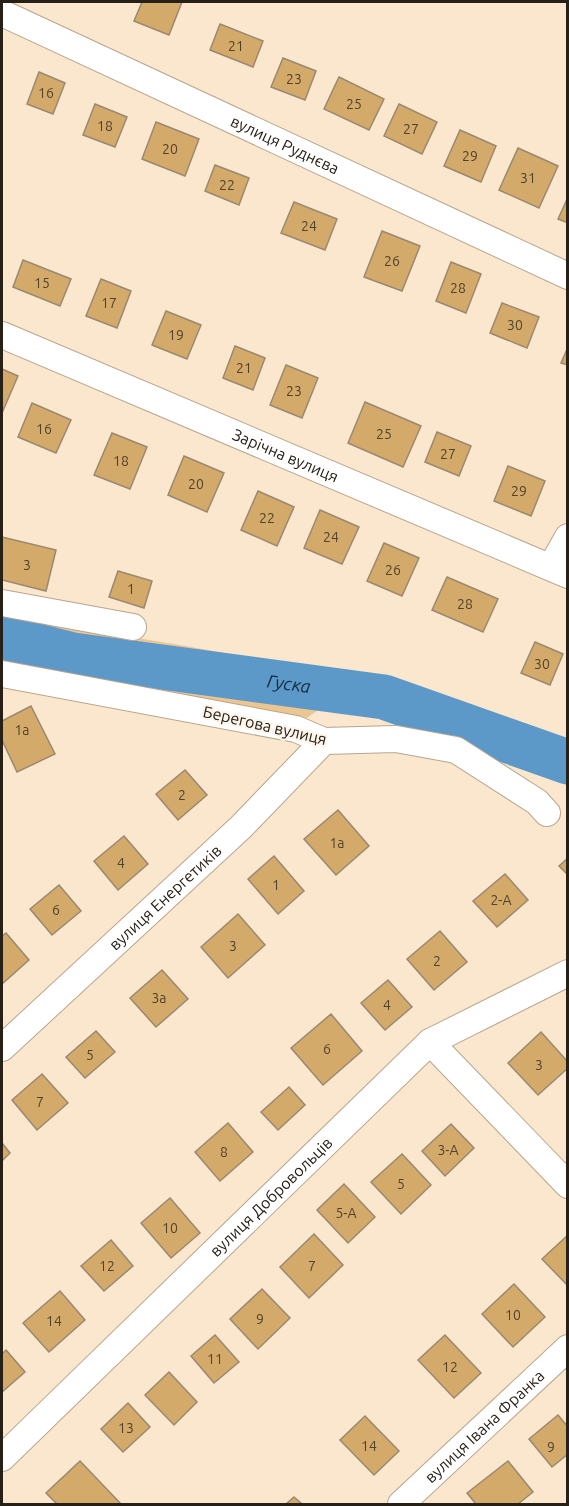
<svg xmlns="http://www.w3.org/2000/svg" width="569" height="1506" viewBox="0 0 569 1506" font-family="Ubuntu,sans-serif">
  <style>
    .green { fill: #ecc690 }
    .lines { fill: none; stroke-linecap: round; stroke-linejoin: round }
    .river { stroke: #5d99c8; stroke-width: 45 }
    .building { fill: #d4aa6b; stroke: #9a8871; stroke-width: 1.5 }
    .minor-casing { stroke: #b8a68e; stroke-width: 28 }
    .minor { stroke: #fff; stroke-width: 26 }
    .labels { text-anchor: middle; stroke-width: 4.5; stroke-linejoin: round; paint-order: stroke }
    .number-label { font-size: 14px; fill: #52422c }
    .street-label { font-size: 16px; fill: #272017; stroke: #fef6ec }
    .water-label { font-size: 18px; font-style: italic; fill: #112b40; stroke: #fef6ec }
  </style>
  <rect width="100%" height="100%" fill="#fae7cd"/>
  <!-- green -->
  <polygon class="green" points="2,616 180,645 362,678 307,718 2,660"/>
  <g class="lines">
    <!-- river -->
    <path class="river" id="s1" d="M2,637l71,18 311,42 184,65"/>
  </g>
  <!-- building -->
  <g class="building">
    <polygon points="142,2 182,2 169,35 134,21"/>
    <polygon points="220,24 263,41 253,67 210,50"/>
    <polygon points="283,58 316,71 305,100 271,87"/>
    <polygon points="39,72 65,83 53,114 27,104"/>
    <polygon points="339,77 384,99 369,130 324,109"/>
    <polygon points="95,104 127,117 115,147 83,135"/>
    <polygon points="399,104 437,122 422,154 384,136"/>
    <polygon points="156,122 199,139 185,176 142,159"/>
    <polygon points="460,130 496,146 481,182 444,166"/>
    <polygon points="518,148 558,166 539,208 499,190"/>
    <polygon points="215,165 249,178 239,205 205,191"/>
    <polygon points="568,197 568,223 558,219"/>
    <polygon points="294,202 337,219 325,250 281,233"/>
    <polygon points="382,231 420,246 402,291 364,277"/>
    <polygon points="23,260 71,279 60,306 13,287"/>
    <polygon points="451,262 481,274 466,313 436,301"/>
    <polygon points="101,279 131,291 117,328 86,316"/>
    <polygon points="502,303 539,317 527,348 490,333"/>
    <polygon points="166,311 201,325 187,359 152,345"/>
    <polygon points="235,346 265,358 253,390 223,378"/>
    <polygon points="568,347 568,365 561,363"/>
    <polygon points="286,365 318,378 302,418 270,405"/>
    <polygon points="2,369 18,376 2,413"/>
    <polygon points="365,402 421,426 403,467 348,443"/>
    <polygon points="32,403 71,420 56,453 18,437"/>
    <polygon points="437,432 471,446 459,476 425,462"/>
    <polygon points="112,433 147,447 130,489 94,475"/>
    <polygon points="184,456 224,473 207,512 168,495"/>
    <polygon points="508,466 545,481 531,516 494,501"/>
    <polygon points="258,491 294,507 277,546 241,530"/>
    <polygon points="320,510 359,527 342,564 304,548"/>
    <polygon points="2,537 56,550 46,591 2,580"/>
    <polygon points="384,543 419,558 402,596 367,581"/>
    <polygon points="118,571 152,581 144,608 109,597"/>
    <polygon points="447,577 498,599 483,632 432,610"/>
    <polygon points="535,642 563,654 550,685 521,673"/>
    <polygon points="31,706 55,754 17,772 2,740 2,721"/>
    <polygon points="185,770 207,795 178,820 156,794"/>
    <polygon points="338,810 369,846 336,875 304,839"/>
    <polygon points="124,836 148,864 118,890 94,861"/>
    <polygon points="274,856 304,891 278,914 248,879"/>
    <polygon points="568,858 568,875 559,866"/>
    <polygon points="505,874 528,900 497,927 473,901"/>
    <polygon points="59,885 81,911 52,935 30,909"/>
    <polygon points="238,914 265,945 228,978 201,947"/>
    <polygon points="440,931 467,962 434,990 407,959"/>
    <polygon points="6,933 29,960 2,984 2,936"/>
    <polygon points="162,970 188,999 156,1027 130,998"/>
    <polygon points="388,980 412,1007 385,1030 361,1003"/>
    <polygon points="331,1014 362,1051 323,1085 291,1048"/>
    <polygon points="96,1031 115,1052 85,1078 66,1057"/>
    <polygon points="541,1032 568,1062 568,1068 538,1095 508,1063"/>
    <polygon points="42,1074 68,1103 37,1130 12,1100"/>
    <polygon points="289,1087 305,1105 278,1130 261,1112"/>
    <polygon points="228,1123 253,1152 220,1181 195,1152"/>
    <polygon points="451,1124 474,1148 445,1176 422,1151"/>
    <polygon points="2,1143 10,1153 2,1161"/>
    <polygon points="402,1154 431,1185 401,1214 371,1182"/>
    <polygon points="344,1184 375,1217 348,1243 317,1210"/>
    <polygon points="170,1198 200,1233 171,1258 141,1223"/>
    <polygon points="314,1234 343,1265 309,1298 280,1267"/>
    <polygon points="568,1235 568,1286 542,1259"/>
    <polygon points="111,1240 133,1266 104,1291 81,1266"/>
    <polygon points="514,1284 545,1317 513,1347 482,1314"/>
    <polygon points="262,1289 290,1318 258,1349 230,1319"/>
    <polygon points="60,1291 85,1320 49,1352 23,1323"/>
    <polygon points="215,1335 239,1362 214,1383 191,1356"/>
    <polygon points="445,1335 481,1373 454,1398 418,1360"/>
    <polygon points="6,1350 25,1372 2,1392 2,1354"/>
    <polygon points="169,1372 197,1402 174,1425 145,1395"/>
    <polygon points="128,1403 150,1427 123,1452 101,1429"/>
    <polygon points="558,1415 568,1427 568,1454 552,1467 529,1439"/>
    <polygon points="365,1416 399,1451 374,1475 340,1440"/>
    <polygon points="80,1461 121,1504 57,1504 46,1493"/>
    <polygon points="508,1461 533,1492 518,1504 476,1504 467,1493"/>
    <polygon points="294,1497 302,1504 286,1504"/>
  </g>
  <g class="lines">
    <!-- minor casing -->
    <g class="minor-casing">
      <g id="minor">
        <path id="s2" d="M2,13l566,263"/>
        <path id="s3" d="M2,335l566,240"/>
        <polyline points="551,567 568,537"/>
        <polyline points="2,603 133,627"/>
        <polyline points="2,674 296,729 324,741 396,739 456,750 537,802 547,813"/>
        <polyline points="430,1042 568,1185"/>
        <path id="s4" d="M2,1048l239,-221 83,-86"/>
        <path id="s5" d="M2,1458l428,-416 138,-69"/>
        <path id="s6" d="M401,1504l167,-156"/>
      </g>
    </g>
    <!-- minor -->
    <use href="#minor" class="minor"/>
  </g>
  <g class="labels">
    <!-- number labels -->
    <g class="number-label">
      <text x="236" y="51">21</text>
      <text x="294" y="84">23</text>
      <text x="46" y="98">16</text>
      <text x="354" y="109">25</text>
      <text x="105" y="131">18</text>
      <text x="411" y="134">27</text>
      <text x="170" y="154">20</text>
      <text x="470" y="161">29</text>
      <text x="528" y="183">31</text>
      <text x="227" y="190">22</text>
      <text x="309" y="231">24</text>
      <text x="392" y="266">26</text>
      <text x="42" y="288">15</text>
      <text x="458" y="293">28</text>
      <text x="109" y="308">17</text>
      <text x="515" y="330">30</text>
      <text x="176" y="340">19</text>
      <text x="244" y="373">21</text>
      <text x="294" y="396">23</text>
      <text x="44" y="434">16</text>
      <text x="384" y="439">25</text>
      <text x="448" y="459">27</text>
      <text x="121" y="466">18</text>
      <text x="196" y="489">20</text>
      <text x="519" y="496">29</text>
      <text x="267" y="523">22</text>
      <text x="331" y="542">24</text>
      <text x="27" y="570">3</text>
      <text x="393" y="575">26</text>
      <text x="131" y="594">1</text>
      <text x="465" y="609">28</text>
      <text x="542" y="669">30</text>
      <text x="22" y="735">1а</text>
      <text x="182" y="800">2</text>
      <text x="337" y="848">1а</text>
      <text x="121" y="868">4</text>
      <text x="276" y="890">1</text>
      <text x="501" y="905">2-А</text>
      <text x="56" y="915">6</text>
      <text x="233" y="951">3</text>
      <text x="437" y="966">2</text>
      <text x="159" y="1003">3а</text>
      <text x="387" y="1010">4</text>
      <text x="327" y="1054">6</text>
      <text x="90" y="1060">5</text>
      <text x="539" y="1070">3</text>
      <text x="40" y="1107">7</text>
      <text x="448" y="1155">3-А</text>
      <text x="224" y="1157">8</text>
      <text x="401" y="1189">5</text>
      <text x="346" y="1218">5-А</text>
      <text x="170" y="1233">10</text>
      <text x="107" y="1271">12</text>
      <text x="312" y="1271">7</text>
      <text x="513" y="1320">10</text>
      <text x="260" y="1324">9</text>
      <text x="54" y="1326">14</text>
      <text x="215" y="1364">11</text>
      <text x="450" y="1372">12</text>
      <text x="126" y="1433">13</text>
      <text x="369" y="1451">14</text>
      <text x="551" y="1452">9</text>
    </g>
    <!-- street labels -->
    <g class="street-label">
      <text dy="6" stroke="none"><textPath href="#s2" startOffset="312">вулиця Руднєва</textPath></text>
      <text dy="6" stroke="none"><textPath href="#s3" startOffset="308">Зарічна вулиця</textPath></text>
      <text transform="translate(265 725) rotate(13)" y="6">Берегова вулиця</text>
      <text dy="6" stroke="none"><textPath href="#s4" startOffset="222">вулиця Енергетиків</textPath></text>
      <text dy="6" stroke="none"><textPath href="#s5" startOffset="375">вулиця Добровольців</textPath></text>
      <text dy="6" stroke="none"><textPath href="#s6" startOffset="114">вулиця Івана Франка</textPath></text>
    </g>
    <!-- water labels -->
    <g class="water-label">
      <text dy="6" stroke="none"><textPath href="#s1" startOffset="291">Гуска</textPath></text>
    </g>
  </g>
  <!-- border -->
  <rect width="569" height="1506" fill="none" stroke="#272017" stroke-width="6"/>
</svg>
